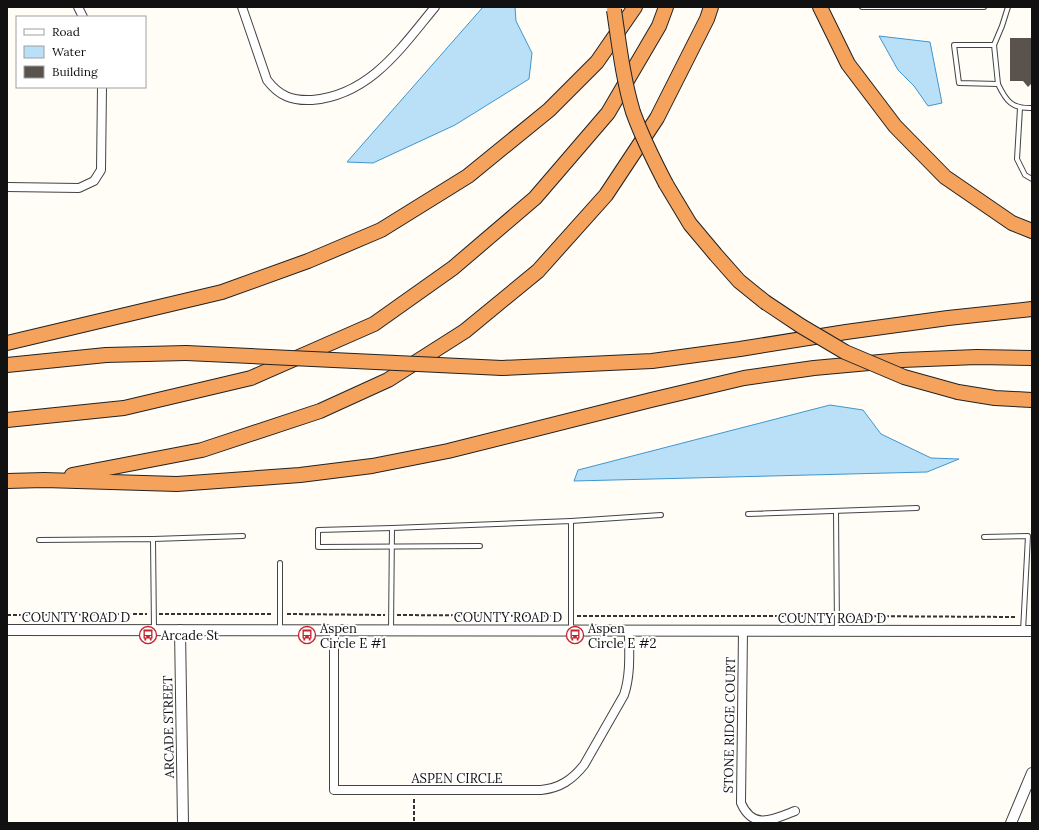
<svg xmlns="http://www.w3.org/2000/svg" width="1039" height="830" viewBox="0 0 1039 830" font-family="Lora,serif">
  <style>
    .water { fill: #b9e0f7; stroke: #3f96cf }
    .building { fill: #5a524d }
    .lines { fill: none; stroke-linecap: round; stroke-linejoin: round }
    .service-casing { stroke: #444; stroke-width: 6 }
    .minor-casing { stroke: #444; stroke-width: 10 }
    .tertiary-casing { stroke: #444; stroke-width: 12 }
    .motorway-casing { stroke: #222; stroke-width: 16 }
    .path { stroke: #333; stroke-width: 2; stroke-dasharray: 4 2; stroke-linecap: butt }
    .service { stroke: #fff; stroke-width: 4 }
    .minor { stroke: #fff; stroke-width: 8 }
    .tertiary { stroke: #fff; stroke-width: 10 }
    .motorway { stroke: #f5a25d; stroke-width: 14 }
    .motorway-bridge-casing { stroke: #222; stroke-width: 16; stroke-linecap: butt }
    .motorway-bridge { stroke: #f5a25d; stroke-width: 14 }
    .labels { text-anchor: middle; stroke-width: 4; stroke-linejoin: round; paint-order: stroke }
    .street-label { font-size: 13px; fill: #111; stroke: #fff }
    .poi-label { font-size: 13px; fill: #111; stroke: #fff; text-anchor: start }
  </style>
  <rect width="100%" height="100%" fill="#fffdf5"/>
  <!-- water -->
  <g class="water">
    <polygon points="483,7 515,7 516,21 532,53 529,79 455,125 373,163 347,162"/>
    <polygon points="879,36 930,42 942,103 928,106 914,86 898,70"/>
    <polygon points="830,405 863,410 881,434 931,458 959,459 927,472 574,481 578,470"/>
  </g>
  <!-- building -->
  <polygon class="building" points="1010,38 1032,38 1032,83 1028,87 1023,81 1010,81"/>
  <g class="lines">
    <!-- service casing -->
    <g class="service-casing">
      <g id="service">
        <polyline points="862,7 984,7"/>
        <path d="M1008,7l-6,19 -8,19h-40l5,38 39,1c8,17 14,25 34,24"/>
        <polyline points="994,45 998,84"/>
        <polyline points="1020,108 1017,159 1025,175 1032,179"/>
        <polyline points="836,511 837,630"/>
        <polyline points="748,514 917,508"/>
        <polyline points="571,521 661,515"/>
        <polyline points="392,528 318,530 318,547 480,546"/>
        <polyline points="984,537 1028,536 1023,631"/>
        <polyline points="153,539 243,536"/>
        <polyline points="39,540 153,539 154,630"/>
        <polyline points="280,563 280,630"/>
        <polyline points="391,630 392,528 571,521 571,630"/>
      </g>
    </g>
    <!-- minor casing -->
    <g class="minor-casing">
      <g id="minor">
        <polyline points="78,7 83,17"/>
        <path d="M242,7l25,73c12,16 25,21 45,20 58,-5 89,-52 123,-93"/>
        <polyline points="7,187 79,188 94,181 101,170 102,87"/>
        <path d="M334,630v160h207c19,-2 31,-10 43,-25l40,-70c7,-21 5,-43 5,-65"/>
        <path d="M743,631l-2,172c12,27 31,17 54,8"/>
      </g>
    </g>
    <!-- tertiary casing -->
    <g class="tertiary-casing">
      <g id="tertiary">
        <polyline points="7,630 1032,631"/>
        <polyline points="180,630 183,823"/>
        <polyline points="1011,823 1032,773"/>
      </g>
    </g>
    <!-- motorway casing -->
    <g class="motorway-casing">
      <g id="motorway">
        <polyline points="820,7 848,64 895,126 945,177 1012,223 1032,231"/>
        <polyline points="666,184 690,224 716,255 739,281 765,302"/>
        <polyline points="7,343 222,292 308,261 381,230 468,176 549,110 597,62 635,7"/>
        <polyline points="7,365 106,355 186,353"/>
        <polyline points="502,368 652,361 740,349 846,332 948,318 1032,309"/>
        <polyline points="958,392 995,398 1032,400"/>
        <polyline points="7,420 124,408 251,378 374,324 453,268 535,198 608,113 659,26 666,7"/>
        <polyline points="72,475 202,450 320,411 388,380 465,331 538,271 606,195 657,118 707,19 711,7"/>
        <polyline points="7,481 44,480 177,484 300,475 372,466 448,451 651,400 744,378 814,368 902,360 977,357 1032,358"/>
      </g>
    </g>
    <!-- path -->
    <g class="path">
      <polyline points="159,614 273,614"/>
      <polyline points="287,614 385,615"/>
      <polyline points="7,615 147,614"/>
      <polyline points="397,615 565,616"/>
      <polyline points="577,616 831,616"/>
      <polyline points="843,616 1017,617"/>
      <polyline points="414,799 414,823"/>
    </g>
    <!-- service -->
    <use href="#service" class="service"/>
    <!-- minor -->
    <use href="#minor" class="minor"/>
    <!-- tertiary -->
    <use href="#tertiary" class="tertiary"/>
    <!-- motorway -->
    <use href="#motorway" class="motorway"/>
    <!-- motorway-bridge casing -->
    <g class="motorway-bridge-casing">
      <g id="motorway-bridge">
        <path d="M614,10c5,34 9,69 19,102 9,25 21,49 33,72"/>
        <polyline points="765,302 801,326 845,352 904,377 958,392"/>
        <polyline points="186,353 502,368"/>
      </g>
    </g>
    <!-- motorway-bridge -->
    <use href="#motorway-bridge" class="motorway-bridge"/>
  </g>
  <!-- icons -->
  <defs>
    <g id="bus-ring" transform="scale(0.9)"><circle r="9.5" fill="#fff" stroke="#c4262e" stroke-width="1.5"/><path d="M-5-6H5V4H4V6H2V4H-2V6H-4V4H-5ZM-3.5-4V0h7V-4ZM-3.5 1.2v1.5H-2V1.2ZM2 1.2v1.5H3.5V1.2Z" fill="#c4262e"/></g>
  </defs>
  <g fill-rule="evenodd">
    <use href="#bus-ring" x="148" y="635"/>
    <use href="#bus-ring" x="307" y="635"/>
    <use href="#bus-ring" x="575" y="635"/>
  </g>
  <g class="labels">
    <!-- street labels -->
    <g class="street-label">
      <text x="76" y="622">COUNTY ROAD D</text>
      <text x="508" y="622">COUNTY ROAD D</text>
      <text x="832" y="623">COUNTY ROAD D</text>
      <text transform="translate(729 725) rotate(-89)" y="5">STONE RIDGE COURT</text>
      <text transform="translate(168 727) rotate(-91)" y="5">ARCADE STREET</text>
      <text x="457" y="783">ASPEN CIRCLE</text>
    </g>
    <!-- poi labels -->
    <g class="poi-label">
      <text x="320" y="633">Aspen<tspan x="320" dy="15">Circle E #1</tspan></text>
      <text x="588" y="633">Aspen<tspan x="588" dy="15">Circle E #2</tspan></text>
      <text x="161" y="640">Arcade St</text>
    </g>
  </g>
  <!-- border -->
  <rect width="1039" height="830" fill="none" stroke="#111111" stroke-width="16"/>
  <!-- legend -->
  <rect x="16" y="16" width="130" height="72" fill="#ffffff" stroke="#a0a0a0"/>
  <rect x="24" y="29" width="20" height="6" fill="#ffffff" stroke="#a0a0a0"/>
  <text x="52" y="36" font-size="12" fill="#111111">Road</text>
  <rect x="24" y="46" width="20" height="12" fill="#b9e0f7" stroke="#a0a0a0"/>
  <text x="52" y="56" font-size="12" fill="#111111">Water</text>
  <rect x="24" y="66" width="20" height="12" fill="#5a524d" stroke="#a0a0a0"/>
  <text x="52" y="76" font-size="12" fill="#111111">Building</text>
</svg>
